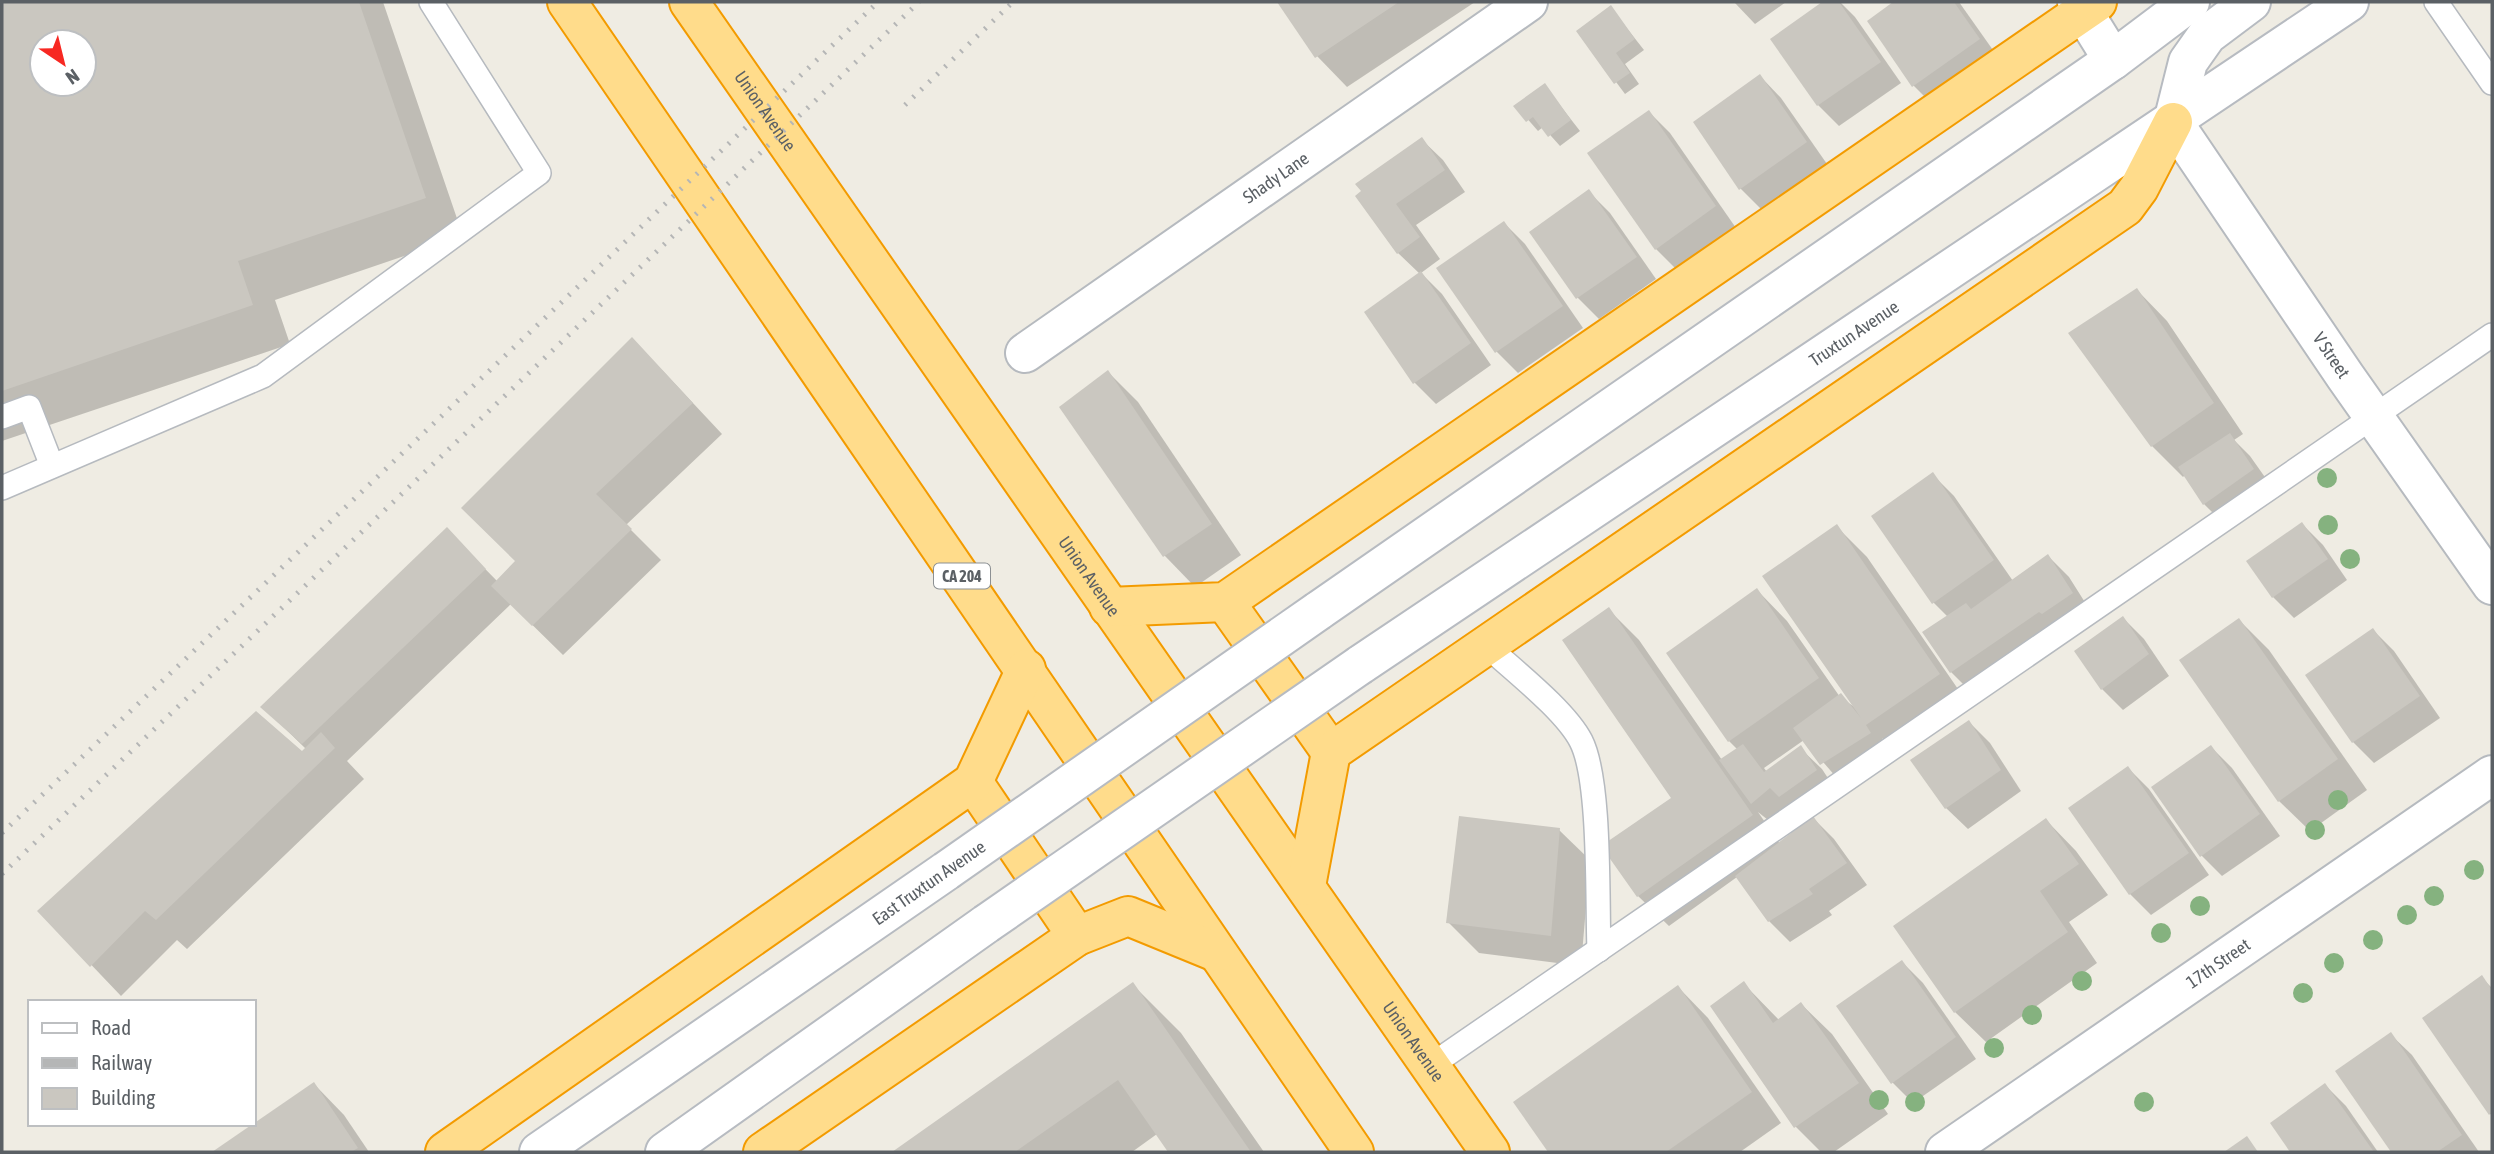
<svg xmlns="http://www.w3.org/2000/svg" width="2494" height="1154" viewBox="0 0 2494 1154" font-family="'Asap Condensed',sans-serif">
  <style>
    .shadow { fill: #0003; fill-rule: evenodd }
    .building { fill: #cac7c0; fill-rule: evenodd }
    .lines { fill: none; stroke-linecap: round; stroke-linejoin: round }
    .lane-casing { stroke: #b6babf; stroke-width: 26 }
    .street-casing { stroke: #b6babf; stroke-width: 42 }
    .secondary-casing { stroke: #b7bbc1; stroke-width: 42 }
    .highway-casing { stroke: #f39b00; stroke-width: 42 }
    .lane { stroke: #fff; stroke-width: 23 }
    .street { stroke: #fff; stroke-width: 38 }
    .secondary { stroke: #fff; stroke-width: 38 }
    .highway { stroke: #ffdc8b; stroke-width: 38 }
    .rail { stroke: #b5b6b6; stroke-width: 5; stroke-dasharray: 2 9; stroke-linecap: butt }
    .secondary-bridge-casing { stroke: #b7bbc1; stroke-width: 42; stroke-linecap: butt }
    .secondary-bridge { stroke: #fff; stroke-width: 38 }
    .tree { fill: #85b27f }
    .labels { text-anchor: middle; stroke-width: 6; stroke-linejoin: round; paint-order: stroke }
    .shield { fill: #fff; stroke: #8c9093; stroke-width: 2 }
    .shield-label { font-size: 16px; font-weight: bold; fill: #5b6065 }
    .street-label { font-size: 18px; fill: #5b6065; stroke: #fff }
  </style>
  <rect width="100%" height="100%" fill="#efece3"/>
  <!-- shadow -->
  <g class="shadow">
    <path d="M2,2h381l80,234 -188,64 15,44 -288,97zM42,42h42v42h-42z"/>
    <polygon points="1279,2 1475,2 1347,87 1317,56"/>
    <polygon points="1734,2 1786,2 1755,24"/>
    <polygon points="1825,2 1840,2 1855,17 1901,83 1839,126 1818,105 1772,39"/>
    <polygon points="1896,2 1959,2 2000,60 1935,107 1914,86 1869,21"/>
    <polygon points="1611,8 1644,50 1625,64 1639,84 1625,94 1578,31"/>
    <polygon points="1760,76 1781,98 1827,164 1762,210 1741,189 1695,122"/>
    <polygon points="1545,86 1580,131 1560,146 1543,127 1538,131 1516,106"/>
    <polygon points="1649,112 1670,133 1736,228 1677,270 1656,249"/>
    <polygon points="1421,139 1443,160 1465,192 1416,225 1440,259 1421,273 1442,294 1491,365 1436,404 1415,383 1366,313 1420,274 1398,253 1358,196"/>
    <polygon points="1589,192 1610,213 1656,279 1599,319 1578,298 1531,232"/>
    <polygon points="1504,223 1525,244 1583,328 1518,373 1497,352 1439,269"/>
    <polygon points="2137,290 2167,321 2243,434 2234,440 2250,456 2274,490 2225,525 2204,504 2185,475 2183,477 2152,446 2070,333"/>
    <polygon points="662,370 722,434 626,525 661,560 563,655 511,604 347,761 364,779 187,949 177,940 121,996 40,911 302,753 306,749 263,707 447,530 498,582 517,561"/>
    <polygon points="1108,372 1138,402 1241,555 1195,587 1165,556 1061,407"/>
    <polygon points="1933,475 1954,496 2013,581 2048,556 2069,577 2093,615 1972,693 1951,672 1948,617 1933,602"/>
    <polygon points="2302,524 2323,545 2347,580 2294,618 2273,597"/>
    <polygon points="1836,526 1867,557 1969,705 1898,754 1882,738 1891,754 1843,785 1804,740 1764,768 1767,772 1800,748 1822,769 1837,792 1773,824 1758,812 1780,844 1813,818 1834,839 1867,885 1829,911 1832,915 1790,942 1769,921 1737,877 1669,926 1638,896 1673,798 1608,609 1639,640 1722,760 1738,750 1729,741 1757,590 1787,621 1840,697 1856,708"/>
    <polygon points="2123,618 2144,639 2169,676 2123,710 2102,689"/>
    <polygon points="2239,620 2269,650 2367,790 2310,831 2279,801"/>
    <polygon points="2373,630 2394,651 2440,718 2374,763 2353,742 2307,676"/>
    <polygon points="1969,722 1990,743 2021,791 1968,829 1946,808 1912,760"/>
    <polygon points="2211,747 2232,768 2280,836 2222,876 2201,855"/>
    <polygon points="2128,768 2149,789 2209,875 2151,915 2130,894"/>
    <polygon points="2046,820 2076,851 2108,895 2069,922 2097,963 1986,1042 1955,1012"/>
    <polygon points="1559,830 1590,860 1581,966 1479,953 1448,922"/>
    <polygon points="1902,962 1923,983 1976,1059 1913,1103 1892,1082"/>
    <polygon points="2482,978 2492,988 2492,1115 2490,1114"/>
    <polygon points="1744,984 1779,1020 1801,1004 1832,1034 1888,1114 1834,1152 1821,1152 1796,1127 1712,1007"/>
    <polygon points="1133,985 1181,1033 1264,1152 1170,1152 1157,1134 1132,1152 895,1152"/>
    <polygon points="1678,987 1708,1018 1781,1123 1740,1152 1550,1152 1515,1102"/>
    <polygon points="2390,1034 2412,1055 2479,1152 2393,1152 2337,1071"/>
    <polygon points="314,1084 344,1115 369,1152 215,1152"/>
    <polygon points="2325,1085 2346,1106 2378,1152 2292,1152 2272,1123"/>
  </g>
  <!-- building -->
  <g class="building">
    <path d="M2,2h357l67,196 -188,63 15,44 -251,86zM42,42h42v42h-42z"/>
    <polygon points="1277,2 1399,2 1315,58"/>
    <polygon points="1822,2 1839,2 1881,62 1817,106 1770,39"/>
    <polygon points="1893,2 1954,2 1980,39 1912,87 1867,21"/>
    <polygon points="1611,5 1635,39 1616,53 1630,73 1614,84 1576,31"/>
    <polygon points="1760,74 1807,142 1739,190 1693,122"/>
    <polygon points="1545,83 1571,120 1548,137 1533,117 1526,122 1513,106"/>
    <polygon points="1649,110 1716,206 1655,250 1587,153"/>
    <polygon points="1422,137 1445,170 1396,204 1420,237 1397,254 1355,196 1361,191 1355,184"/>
    <polygon points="1589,189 1637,257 1576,299 1529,232"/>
    <polygon points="1504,221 1563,306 1495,353 1436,268"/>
    <polygon points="1421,271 1471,343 1413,384 1364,312"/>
    <polygon points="2137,288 2214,403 2151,447 2068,333"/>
    <polygon points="632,337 693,403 596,494 632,529 532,626 491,586 515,561 461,508"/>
    <polygon points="1108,370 1212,524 1163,557 1059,407"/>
    <polygon points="2230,433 2254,469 2203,505 2178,467"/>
    <polygon points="1933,472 1994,560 1932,604 1871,516"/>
    <polygon points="2302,522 2328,559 2272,598 2246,561"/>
    <polygon points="1837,524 1940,674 1866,725 1871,733 1820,765 1793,728 1841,693 1861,718 1762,576"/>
    <polygon points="447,527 486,569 302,744 260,707"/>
    <polygon points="2048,554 2073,593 2042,614 2039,612 1950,673 1922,632 1966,603 1971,609"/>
    <polygon points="1757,588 1819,678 1728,742 1666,653"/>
    <polygon points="1609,607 1753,815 1637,897 1601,846 1671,798 1562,640"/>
    <polygon points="2123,616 2149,654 2101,690 2074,651"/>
    <polygon points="2239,618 2338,759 2278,802 2179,660"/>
    <polygon points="2373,628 2420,696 2352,743 2305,675"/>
    <polygon points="256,711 302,751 321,732 335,748 156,920 145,911 90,967 37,911"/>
    <polygon points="1969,720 2001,770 1945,809 1910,760"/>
    <polygon points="1743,744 1764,772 1801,745 1817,770 1779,797 1770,788 1751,804 1719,760"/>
    <polygon points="2211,745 2260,814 2200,857 2151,787"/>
    <polygon points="2128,766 2189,853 2129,895 2068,808"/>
    <polygon points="1459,816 1560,828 1551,936 1446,923"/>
    <polygon points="1813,816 1847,863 1809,889 1813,894 1768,922 1735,876"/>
    <polygon points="2046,818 2079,864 2040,891 2068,932 1954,1013 1893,926"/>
    <polygon points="1902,960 1956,1037 1891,1084 1836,1006"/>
    <polygon points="2482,975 2492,990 2492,1112 2489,1115 2422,1018"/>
    <polygon points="1744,981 1773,1023 1801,1002 1859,1083 1794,1128 1710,1006"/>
    <polygon points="1133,982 1251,1152 1168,1152 1118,1080 1015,1152 892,1152"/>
    <polygon points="1678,985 1752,1092 1666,1152 1548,1152 1513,1102"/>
    <polygon points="2391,1032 2462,1135 2437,1152 2391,1152 2335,1071"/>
    <polygon points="314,1082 358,1148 351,1152 212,1152"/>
    <polygon points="2325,1083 2374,1152 2290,1152 2270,1123"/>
    <polygon points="2247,1136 2258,1152 2224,1152"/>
  </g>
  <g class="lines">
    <!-- lane casing -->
    <g class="lane-casing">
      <g id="lane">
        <polyline points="2436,2 2492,83"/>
        <polyline points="2,417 29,407 52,466"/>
        <polyline points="2,488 263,376 539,173 431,2"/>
        <path d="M1486,645c27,25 79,65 95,96 20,39 16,160 18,209"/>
        <polyline points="1430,1066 2492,335"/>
      </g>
    </g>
    <!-- street casing -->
    <g class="street-casing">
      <g id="street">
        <polyline points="2077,2 2113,60"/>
        <path id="s1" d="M2173,122l172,254 147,209"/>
        <path id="s2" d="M1025,353l503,-351"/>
        <path id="s3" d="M1945,1152l547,-377"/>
      </g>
    </g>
    <!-- secondary casing -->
    <g class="secondary-casing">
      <g id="secondary">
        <polyline points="2173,122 2188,62 2207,35 2251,2"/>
        <polyline points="1318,611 2113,60 2190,2"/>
        <path id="s4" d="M1360,665l989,-663"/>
        <polyline points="539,1152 946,871"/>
        <polyline points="665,1152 986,924"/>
      </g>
    </g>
    <!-- highway casing -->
    <g class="highway-casing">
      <g id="highway">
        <polyline points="567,2 1354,1152"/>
        <path id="s5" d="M689,2l801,1150"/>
        <polyline points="1225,602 1331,752"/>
        <polyline points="1109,607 1225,602 2097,2"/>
        <polyline points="973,782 1077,936"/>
        <polyline points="1306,886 1331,752 2125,207 2139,188 2173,122"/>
        <polyline points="445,1152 973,782 1026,669"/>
        <polyline points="763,1152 1077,936 1128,916 1216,952"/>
      </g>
    </g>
    <!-- lane -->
    <use href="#lane" class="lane"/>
    <!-- street -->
    <use href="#street" class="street"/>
    <!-- secondary -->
    <use href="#secondary" class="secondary"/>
    <!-- highway -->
    <use href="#highway" class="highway"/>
    <!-- rail -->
    <g class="rail">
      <polyline points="905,105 1013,2"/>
      <polyline points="2,833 878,2"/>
      <polyline points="2,874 919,2"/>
    </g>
    <!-- secondary-bridge casing -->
    <g class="secondary-bridge-casing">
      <g id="secondary-bridge">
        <polyline points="946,871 1318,611"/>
        <polyline points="986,924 1360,665"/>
      </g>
    </g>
    <!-- secondary-bridge -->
    <use href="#secondary-bridge" class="secondary-bridge"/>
  </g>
  <!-- trees -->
  <g class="tree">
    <circle cx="2327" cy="478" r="10"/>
    <circle cx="2328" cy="525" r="10"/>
    <circle cx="2350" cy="559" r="10"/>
    <circle cx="2338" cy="800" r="10"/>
    <circle cx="2315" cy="830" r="10"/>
    <circle cx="2474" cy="870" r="10"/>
    <circle cx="2434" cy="896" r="10"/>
    <circle cx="2200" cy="906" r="10"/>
    <circle cx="2407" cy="915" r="10"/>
    <circle cx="2161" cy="933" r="10"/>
    <circle cx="2373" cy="940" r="10"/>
    <circle cx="2334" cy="963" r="10"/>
    <circle cx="2082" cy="981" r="10"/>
    <circle cx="2303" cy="993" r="10"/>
    <circle cx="2032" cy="1015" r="10"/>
    <circle cx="1994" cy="1048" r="10"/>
    <circle cx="1879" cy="1100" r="10"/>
    <circle cx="1915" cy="1102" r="10"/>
    <circle cx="2144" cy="1102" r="10"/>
  </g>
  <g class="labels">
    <!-- shield labels -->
    <rect class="shield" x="934" y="563.5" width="56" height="25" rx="5"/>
    <g class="shield-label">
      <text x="962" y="582">CA 204</text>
    </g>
    <!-- street labels -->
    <g class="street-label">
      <text dy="6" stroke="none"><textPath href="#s5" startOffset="133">Union Avenue</textPath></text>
      <text dy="6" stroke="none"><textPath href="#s2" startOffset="306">Shady Lane</textPath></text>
      <text dy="6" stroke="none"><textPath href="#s4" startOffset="595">Truxtun Avenue</textPath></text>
      <text dy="6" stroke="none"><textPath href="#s1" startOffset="282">V Street</textPath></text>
      <text dy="6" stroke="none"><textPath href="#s5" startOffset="700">Union Avenue</textPath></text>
      <text transform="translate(929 883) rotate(-35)" y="6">East Truxtun Avenue</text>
      <text dy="6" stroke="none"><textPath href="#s3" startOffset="332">17th Street</textPath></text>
      <text dy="6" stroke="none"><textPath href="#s5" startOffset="1267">Union Avenue</textPath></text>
    </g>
  </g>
  <!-- border -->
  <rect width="2494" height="1154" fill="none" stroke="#5b6065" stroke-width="7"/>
  <!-- legend -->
  <rect x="28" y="1000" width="228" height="126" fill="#ffffff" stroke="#bdbfc1" stroke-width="2"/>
  <rect x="42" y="1023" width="35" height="10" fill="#ffffff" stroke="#bdbfc1" stroke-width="2"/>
  <text x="91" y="1035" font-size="21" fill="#5b6065">Road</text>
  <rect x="42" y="1058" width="35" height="10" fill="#b5b6b6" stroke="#bdbfc1" stroke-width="2"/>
  <text x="91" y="1070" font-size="21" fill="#5b6065">Railway</text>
  <rect x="42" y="1088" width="35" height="21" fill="#cac7c0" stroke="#bdbfc1" stroke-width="2"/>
  <text x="91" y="1105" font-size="21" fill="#5b6065">Building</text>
  <!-- north arrow -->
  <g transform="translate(63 63) rotate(145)"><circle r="33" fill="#ffffff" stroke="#bdbfc1" stroke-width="2"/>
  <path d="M0-5L12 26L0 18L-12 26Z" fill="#f72822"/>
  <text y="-10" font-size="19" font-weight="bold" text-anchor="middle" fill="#5b6065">N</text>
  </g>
</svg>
